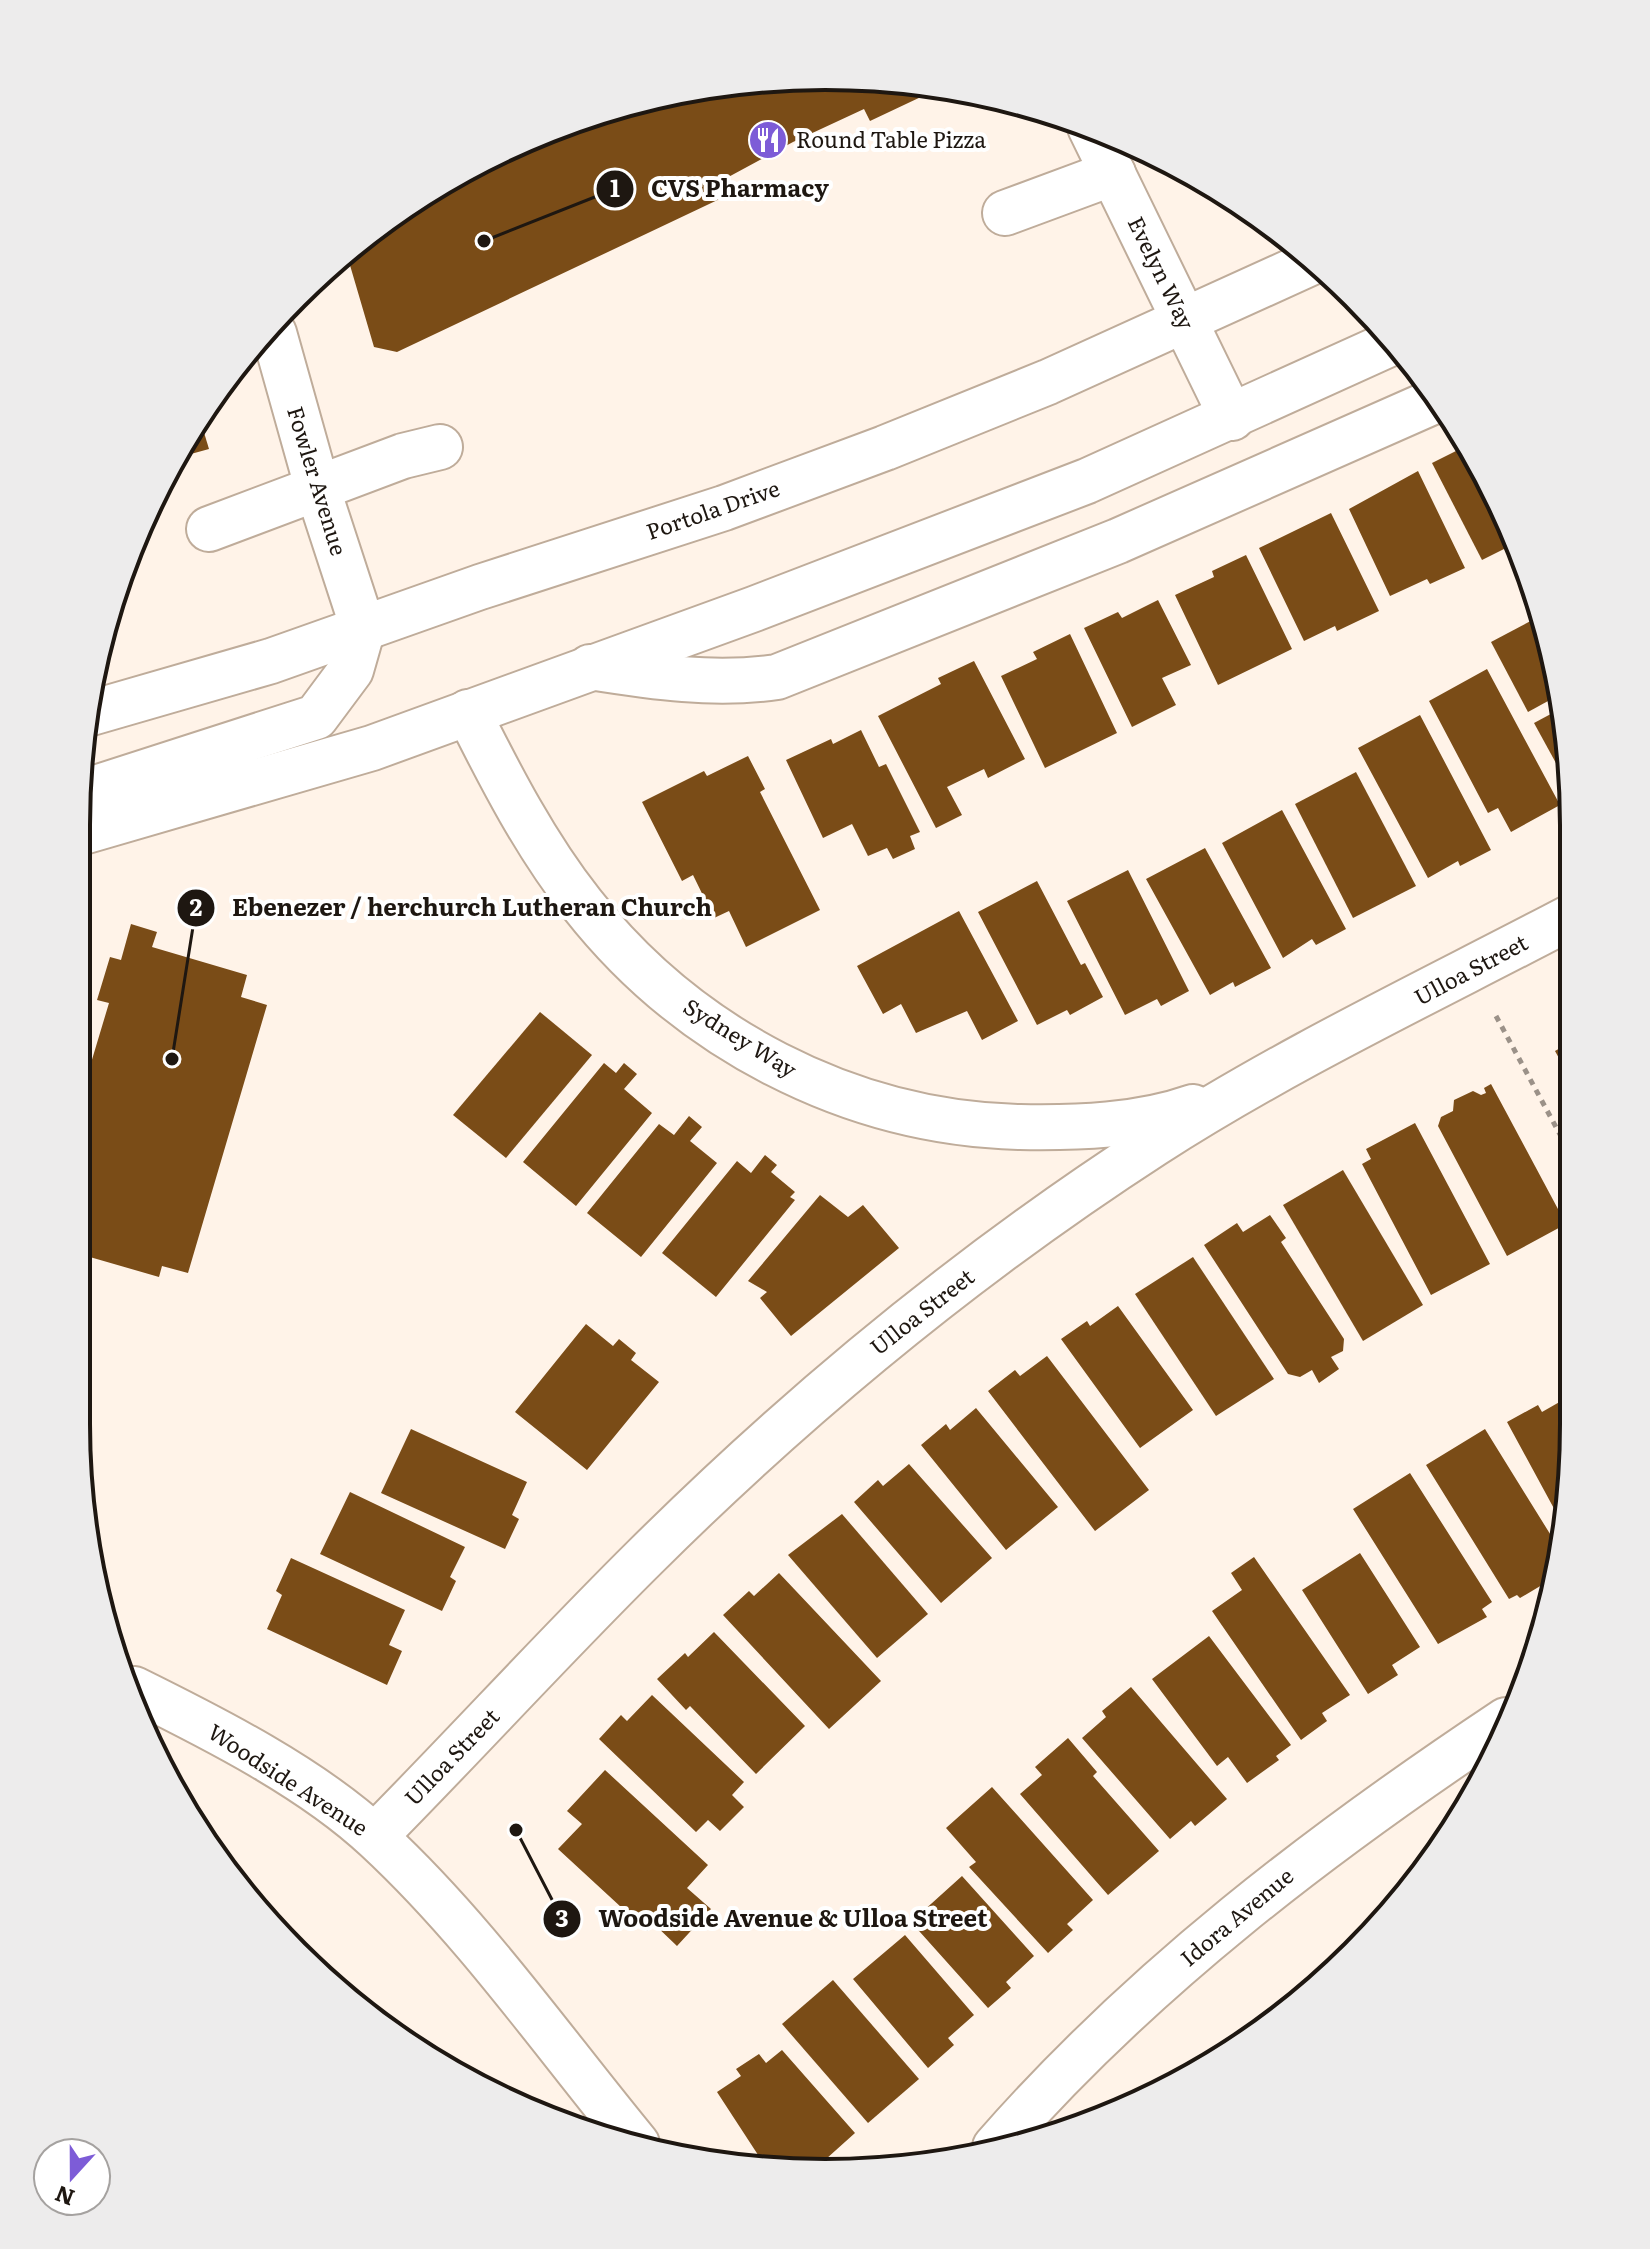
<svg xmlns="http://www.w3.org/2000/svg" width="1650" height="2249" viewBox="0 0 1650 2249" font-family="Literata,serif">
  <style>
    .building { fill: #7a4c17 }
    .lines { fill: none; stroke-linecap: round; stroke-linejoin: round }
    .minor-casing { stroke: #bfac9a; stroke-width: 48 }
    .major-casing { stroke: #bfac9a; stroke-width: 48 }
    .path { stroke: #9b9188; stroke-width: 5; stroke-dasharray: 6 6; stroke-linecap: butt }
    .minor { stroke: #fff; stroke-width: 44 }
    .major { stroke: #fff; stroke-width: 44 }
    .labels { text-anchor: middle; stroke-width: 8; stroke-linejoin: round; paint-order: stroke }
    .poi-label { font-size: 22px; fill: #1e1711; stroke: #fff; text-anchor: start }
    .street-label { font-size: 22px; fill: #1e1711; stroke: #fff }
    .rim { fill: none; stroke: #1e1711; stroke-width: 4 }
    .leader { fill: none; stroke: #1e1711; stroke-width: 3 }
    .callout-dot { fill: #1e1711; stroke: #fff; stroke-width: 3 }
    .mark-label { font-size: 24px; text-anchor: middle; font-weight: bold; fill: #fff }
    .callout-label { font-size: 24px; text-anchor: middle; font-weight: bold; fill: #1e1711; stroke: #fff; stroke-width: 8; stroke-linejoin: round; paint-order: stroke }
  </style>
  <rect width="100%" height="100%" fill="#fff3e8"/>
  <!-- building -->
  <g class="building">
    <polygon points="776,78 922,82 942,87 870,121 864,109 793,142 721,181 726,196 397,352 374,347 347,255 369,231 493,153 631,102"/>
    <polygon points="199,416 209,449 180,457"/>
    <polygon points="1464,447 1518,542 1482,560 1432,463"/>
    <polygon points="1418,471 1465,568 1430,584 1427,579 1390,596 1349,509"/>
    <polygon points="1331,513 1379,611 1337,631 1335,626 1304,641 1259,548"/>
    <polygon points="1246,555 1292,649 1218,685 1175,595 1214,577 1212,571"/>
    <polygon points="1158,600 1191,665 1162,678 1176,705 1132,727 1084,628 1118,612 1122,618"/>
    <polygon points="1538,617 1559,695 1528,712 1491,642"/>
    <polygon points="1070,634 1117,733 1045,768 1001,676 1037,659 1033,652"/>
    <polygon points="974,661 1025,759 988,778 984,769 947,787 962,815 936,828 878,716 941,684 938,678"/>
    <polygon points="1487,669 1560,805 1511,832 1498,808 1488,813 1429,701"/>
    <polygon points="1562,708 1568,727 1568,785 1534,723"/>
    <polygon points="1420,715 1491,850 1460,866 1458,861 1428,878 1358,748"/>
    <polygon points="861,730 879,767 886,764 920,832 910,836 915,849 893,859 887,848 868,856 852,824 823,838 786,760 831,739 833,744"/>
    <polygon points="748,756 765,789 760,792 820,910 746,947 729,911 714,918 693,875 682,881 642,802 704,771 707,776"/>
    <polygon points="1356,772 1416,886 1353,918 1295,804"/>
    <polygon points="1282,810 1346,929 1316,945 1312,939 1283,958 1222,843"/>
    <polygon points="1205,848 1271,968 1235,987 1233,982 1210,995 1146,879"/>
    <polygon points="1128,870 1189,991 1161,1006 1157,999 1125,1015 1067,901"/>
    <polygon points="1037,881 1081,965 1085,963 1103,997 1070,1015 1067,1010 1037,1025 978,912"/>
    <polygon points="959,911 1018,1021 982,1040 967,1011 916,1033 901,1004 883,1014 857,966"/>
    <polygon points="131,924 157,932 152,947 247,975 241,997 267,1005 188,1273 162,1266 159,1277 76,1253 76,1113 109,1003 97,1000 110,957 121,960"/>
    <polygon points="540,1012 592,1055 506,1158 453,1115"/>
    <polygon points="1570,1036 1570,1078 1555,1051 1562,1047 1559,1042"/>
    <polygon points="604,1063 616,1073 624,1063 637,1074 624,1089 652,1113 576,1206 523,1162"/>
    <polygon points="1491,1084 1566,1224 1507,1256 1438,1126 1441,1117 1453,1111 1454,1100 1473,1091 1481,1095 1486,1093 1484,1088"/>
    <polygon points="689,1116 702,1127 690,1141 717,1163 641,1257 587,1213 659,1124 674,1135"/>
    <polygon points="1415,1123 1490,1264 1431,1295 1362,1164 1371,1159 1366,1149"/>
    <polygon points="765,1155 777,1165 771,1172 795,1192 790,1197 795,1200 716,1297 662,1253 737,1161 751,1173"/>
    <polygon points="1343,1170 1423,1305 1363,1341 1283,1205"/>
    <polygon points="820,1195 848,1217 863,1205 899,1248 791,1336 760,1298 767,1292 748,1281"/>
    <polygon points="1270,1215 1286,1238 1281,1242 1344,1339 1343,1351 1331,1357 1339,1369 1319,1383 1312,1370 1300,1377 1288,1374 1204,1245 1237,1223 1243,1232"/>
    <polygon points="1193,1257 1274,1379 1216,1416 1135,1294"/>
    <polygon points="1118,1306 1193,1410 1140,1448 1061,1339 1087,1321 1090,1326"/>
    <polygon points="586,1324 613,1346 619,1339 636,1353 631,1360 659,1382 587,1470 515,1412"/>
    <polygon points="1047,1356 1149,1490 1095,1531 988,1391 1015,1370 1020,1376"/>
    <polygon points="1570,1396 1572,1473 1564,1527 1507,1422 1538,1405 1542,1412"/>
    <polygon points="976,1408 1058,1507 1006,1550 921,1445 946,1424 950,1430"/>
    <polygon points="76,1421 88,1425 79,1448 76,1424"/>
    <polygon points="411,1429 527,1482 512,1515 519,1519 505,1549 381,1493"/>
    <polygon points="1485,1429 1560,1550 1557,1567 1543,1575 1547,1582 1520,1598 1517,1595 1509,1599 1426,1465"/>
    <polygon points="909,1464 992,1558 941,1603 854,1502 878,1480 883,1486"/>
    <polygon points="1410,1473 1492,1602 1482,1609 1487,1617 1438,1644 1353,1509"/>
    <polygon points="350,1492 465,1547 450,1577 456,1581 442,1611 320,1554"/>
    <polygon points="842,1514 928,1614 877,1658 788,1555"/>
    <polygon points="1360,1553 1420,1647 1392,1665 1398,1675 1368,1694 1302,1590"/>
    <polygon points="1254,1557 1350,1695 1322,1713 1327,1721 1301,1740 1212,1611 1242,1590 1231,1573"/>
    <polygon points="291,1558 405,1610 389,1645 402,1651 387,1685 267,1629 282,1595 276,1591"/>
    <polygon points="779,1573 881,1681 829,1729 723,1615 749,1591 754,1596"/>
    <polygon points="714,1632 805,1726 756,1774 690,1706 686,1710 657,1679 685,1653 688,1657"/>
    <polygon points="1209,1636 1291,1745 1276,1756 1279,1760 1247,1783 1228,1757 1217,1766 1152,1679"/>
    <polygon points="1131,1687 1227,1799 1195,1826 1191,1821 1170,1839 1082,1738 1106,1717 1102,1711"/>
    <polygon points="652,1695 744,1782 732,1795 744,1807 720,1831 708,1820 696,1832 599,1739 621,1715 627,1721"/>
    <polygon points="1068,1738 1097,1772 1093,1776 1159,1851 1108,1895 1020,1794 1042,1775 1035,1767"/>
    <polygon points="605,1770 708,1865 687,1888 711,1909 677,1946 654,1924 647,1931 558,1849 582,1824 567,1811"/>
    <polygon points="992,1787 1093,1900 1067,1924 1073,1930 1048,1953 969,1867 976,1862 946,1828"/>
    <polygon points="962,1876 1034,1956 1006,1982 1011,1988 988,2008 911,1922"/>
    <polygon points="905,1935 974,2015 948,2038 954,2045 928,2068 853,1979"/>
    <polygon points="833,1980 919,2079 868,2123 782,2024"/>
    <polygon points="1313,1982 1316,1985 1289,2011 1285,2006"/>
    <polygon points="782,2050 855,2133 826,2159 829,2164 762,2161 717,2092 741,2076 736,2069 759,2054 766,2063"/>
  </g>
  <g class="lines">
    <!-- minor casing -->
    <g class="minor-casing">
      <g id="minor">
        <polyline points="1090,127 1232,418"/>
        <polyline points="1005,213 1113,173"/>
        <polyline points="274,333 318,490 363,628"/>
        <polyline points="209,529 403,456 440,447"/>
        <path d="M590,667c63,10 124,19 187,10l341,-136 319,-141"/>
        <path d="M468,712c33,66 68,134 114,192 105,134 267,219 438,223 57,1 119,-1 173,-20"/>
        <path d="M375,1836c91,-92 178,-188 270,-279 155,-154 325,-294 509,-413 132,-85 276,-153 415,-226"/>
        <path d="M995,2147c147,-168 326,-304 511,-427"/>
      </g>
    </g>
    <!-- major casing -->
    <g class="major-casing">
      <g id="major">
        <polyline points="91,713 271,661 480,587 724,508 885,448 1048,382 1317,260"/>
        <polyline points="80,793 316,717 351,670 363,628"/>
        <polyline points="76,834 372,748 754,609 1087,481 1394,342"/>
        <path d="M134,1689c79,39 178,89 243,150 98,91 175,202 260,305"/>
      </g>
    </g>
    <!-- path -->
    <polyline class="path" points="1496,1016 1570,1153"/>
    <!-- minor -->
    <use href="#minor" class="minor"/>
    <!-- major -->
    <use href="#major" class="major"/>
  </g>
  <!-- icons -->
  <defs>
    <g id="restaurant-disc" transform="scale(2)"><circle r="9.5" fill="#7d5cd7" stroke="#fff"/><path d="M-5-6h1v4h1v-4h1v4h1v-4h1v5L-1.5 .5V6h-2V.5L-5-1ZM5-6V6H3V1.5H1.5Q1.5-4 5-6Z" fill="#fff"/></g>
  </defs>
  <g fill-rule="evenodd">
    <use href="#restaurant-disc" x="768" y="140"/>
  </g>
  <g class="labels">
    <!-- poi labels -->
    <g class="poi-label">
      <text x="796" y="148">Round Table Pizza</text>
    </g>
    <!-- street labels -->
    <g class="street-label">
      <text transform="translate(1161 273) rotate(64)" y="8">Evelyn Way</text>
      <text transform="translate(317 481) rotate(73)" y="8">Fowler Avenue</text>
      <text transform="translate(713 510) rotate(-19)" y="8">Portola Drive</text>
      <text transform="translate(1471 970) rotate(-28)" y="8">Ulloa Street</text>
      <text transform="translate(740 1038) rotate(32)" y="8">Sydney Way</text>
      <text transform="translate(922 1312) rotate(-38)" y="8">Ulloa Street</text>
      <text transform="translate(452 1757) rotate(-46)" y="8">Ulloa Street</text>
      <text transform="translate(288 1780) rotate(33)" y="8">Woodside Avenue</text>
      <text transform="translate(1237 1917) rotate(-40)" y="8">Idora Avenue</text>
    </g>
  </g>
  <!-- crop -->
  <path d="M0 0H1650V2249H0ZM825 90H825A735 735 0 0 1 1560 825V1424A735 735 0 0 1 825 2159H825A735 735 0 0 1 90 1424V825A735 735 0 0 1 825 90Z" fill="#edecec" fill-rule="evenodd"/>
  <path class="rim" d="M825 90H825A735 735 0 0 1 1560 825V1424A735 735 0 0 1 825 2159H825A735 735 0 0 1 90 1424V825A735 735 0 0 1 825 90Z"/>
  <!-- callouts -->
  <path class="leader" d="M484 241L615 189M172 1059L196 908M516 1830L562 1919"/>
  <g class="callout-dot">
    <circle cx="484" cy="241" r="8"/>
    <circle cx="172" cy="1059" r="8"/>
    <circle cx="516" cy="1830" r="8"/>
    <circle cx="615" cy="189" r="20"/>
    <circle cx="196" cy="908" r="20"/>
    <circle cx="562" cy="1919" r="20"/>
  </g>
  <g class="mark-label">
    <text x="615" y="197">1</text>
    <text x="196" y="916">2</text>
    <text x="562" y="1927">3</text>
  </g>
  <g class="callout-label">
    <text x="740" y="197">CVS Pharmacy</text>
    <text x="472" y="916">Ebenezer / herchurch Lutheran Church</text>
    <text x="793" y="1927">Woodside Avenue &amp; Ulloa Street</text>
  </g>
  <!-- north arrow -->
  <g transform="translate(72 2177) rotate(201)"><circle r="38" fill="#ffffff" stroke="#a5a2a0" stroke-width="2"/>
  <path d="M0-6L14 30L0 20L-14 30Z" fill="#7d5cd7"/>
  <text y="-12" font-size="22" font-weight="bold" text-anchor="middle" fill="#1e1711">N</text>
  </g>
</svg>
